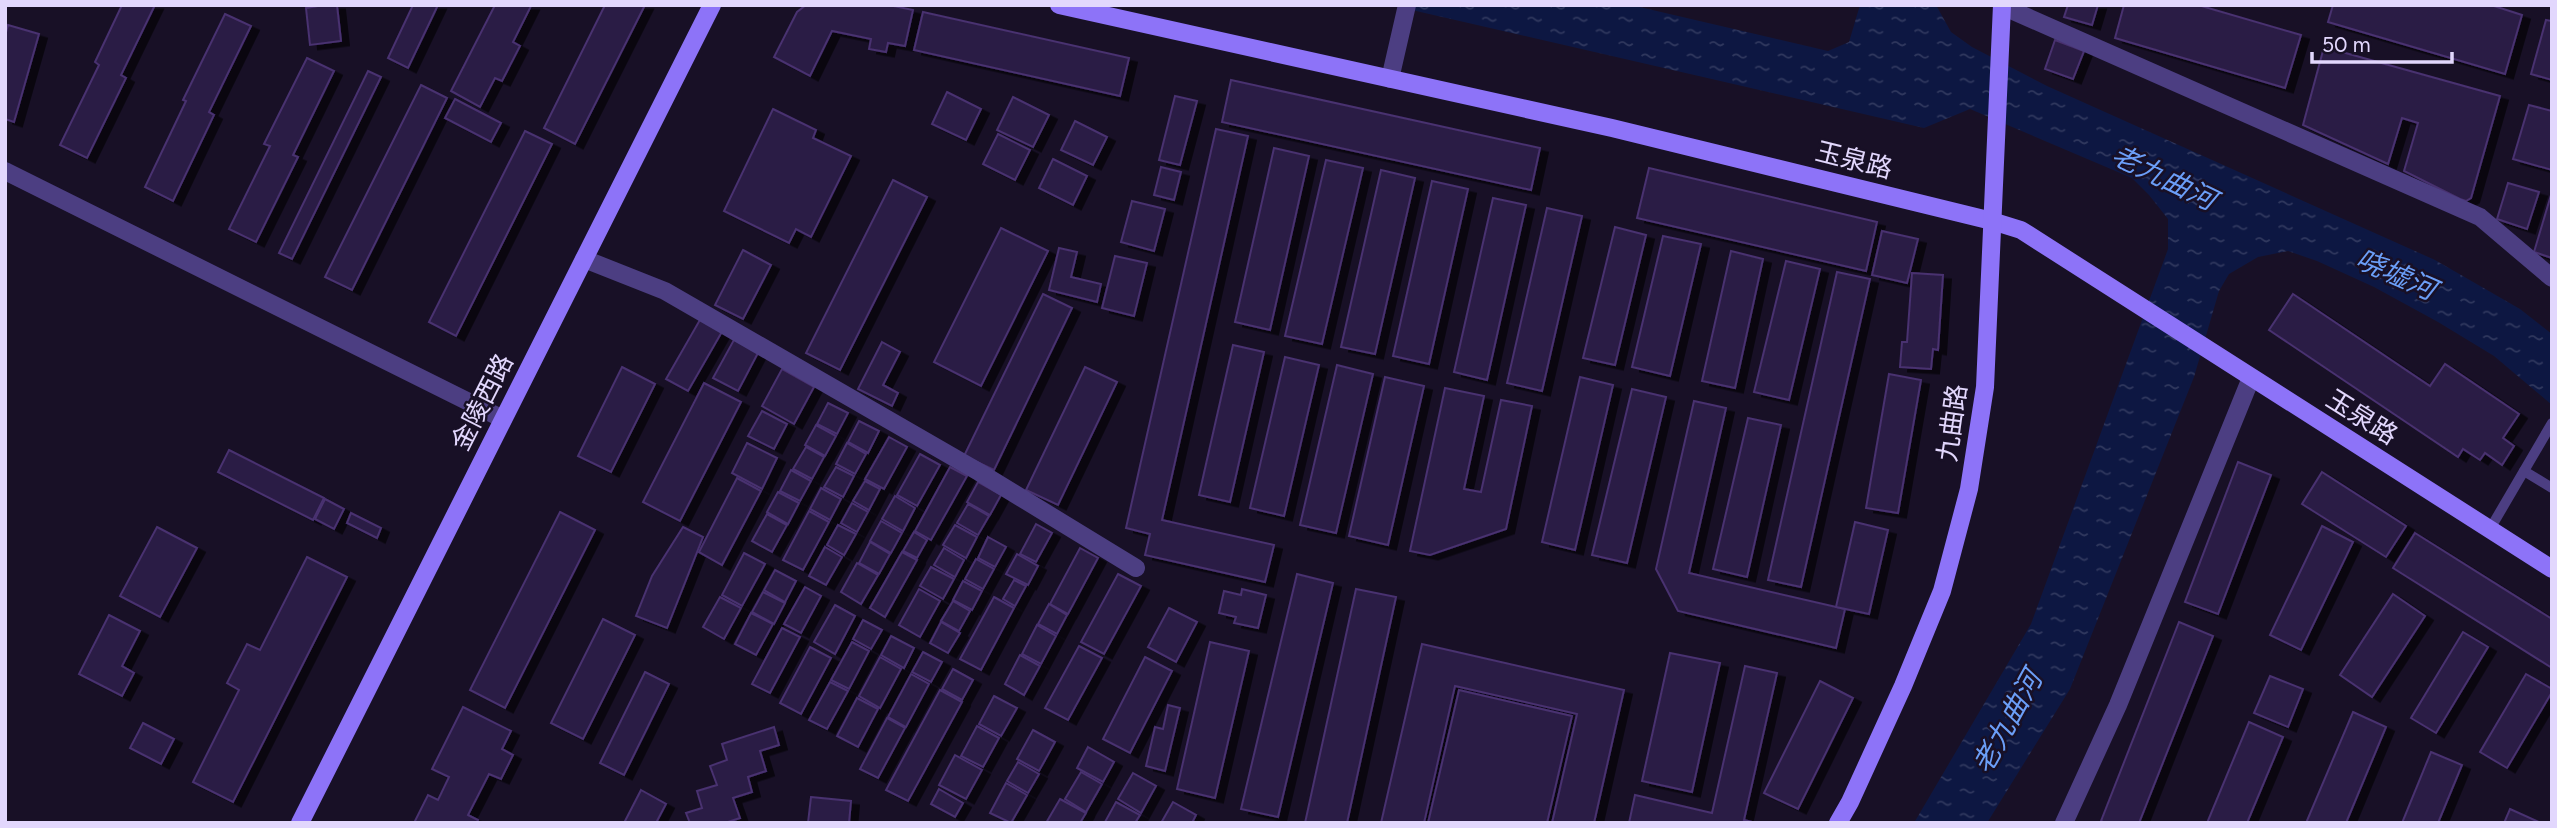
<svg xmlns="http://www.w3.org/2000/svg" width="2557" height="828" viewBox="0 0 2557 828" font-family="Figtree,'Noto Sans SC',sans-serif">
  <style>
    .water { fill: url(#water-ripples) }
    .building { fill: #2c1d45; stroke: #483170; stroke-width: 2; filter: url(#shadow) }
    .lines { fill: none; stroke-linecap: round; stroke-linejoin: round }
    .lane { stroke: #4c3e82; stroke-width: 10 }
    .street { stroke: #4c3e82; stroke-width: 18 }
    .secondary { stroke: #8d73f8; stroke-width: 18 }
    .labels { text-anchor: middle; stroke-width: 5; stroke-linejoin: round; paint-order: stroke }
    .street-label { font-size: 26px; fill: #e2d7fd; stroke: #181026 }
    .water-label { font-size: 28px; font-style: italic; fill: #6b9ef7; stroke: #181026 }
  </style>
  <defs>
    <pattern id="water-ripples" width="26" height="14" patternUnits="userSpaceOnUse" patternTransform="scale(1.75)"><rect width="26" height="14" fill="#0d1742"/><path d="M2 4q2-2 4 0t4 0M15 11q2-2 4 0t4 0" fill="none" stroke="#30385e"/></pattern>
    <filter id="shadow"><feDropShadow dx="8" dy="4.5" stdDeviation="0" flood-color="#0009"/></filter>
  </defs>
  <rect width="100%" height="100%" fill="#181026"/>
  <!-- water -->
  <polygon class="water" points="1390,5 1631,5 1828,51 1849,42 1860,5 1936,5 1951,32 1972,47 2047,86 2435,260 2520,309 2552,334 2552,405 2494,356 2438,322 2374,287 2317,261 2288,251 2258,257 2229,274 2219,291 2194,377 2070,689 1987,823 1914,823 2031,624 2168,249 2168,219 2149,195 2132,178 1970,109 1924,128"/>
  <!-- building -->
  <g class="building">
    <polygon points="122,5 155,5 121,75 126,78 87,158 60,145 99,65 95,62"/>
    <polygon points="324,5 337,5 341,41 310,45 306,8"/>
    <polygon points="413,5 438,5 408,68 388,58"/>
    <polygon points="495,5 531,6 513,42 520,46 502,81 495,78 480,107 451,91"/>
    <polygon points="605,5 645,5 575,144 544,128"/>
    <polygon points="806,5 889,5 913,10 905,46 888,43 886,52 869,49 871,39 832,31 810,76 774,57 797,12"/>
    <polygon points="2068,5 2098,5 2092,25 2064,17"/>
    <polygon points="2124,5 2198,5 2301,35 2285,88 2115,38"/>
    <polygon points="2333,5 2491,5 2522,15 2505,74 2328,22"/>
    <polygon points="923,12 1129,58 1120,96 914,50"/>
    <polygon points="225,14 251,26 209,112 214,115 173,201 145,187 186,101 183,100"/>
    <polygon points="2546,20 2552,21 2552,80 2531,74"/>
    <polygon points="8,25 39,34 14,122 5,119 5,36"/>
    <polygon points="2055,40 2084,51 2073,79 2045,69"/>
    <polygon points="2324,47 2500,96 2471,198 2466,201 2460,199 2404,171 2418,123 2402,118 2388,164 2303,125"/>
    <polygon points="307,58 334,71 293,155 298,157 256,242 229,229 270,146 264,144"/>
    <polygon points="368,71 381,77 292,259 279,253"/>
    <polygon points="1231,80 1540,148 1531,190 1222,122"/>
    <polygon points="421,85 447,98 352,290 325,277"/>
    <polygon points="947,92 981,109 966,140 932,124"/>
    <polygon points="1175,96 1197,101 1180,165 1159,160"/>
    <polygon points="1013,97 1049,115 1033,147 997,130"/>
    <polygon points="455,99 501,123 491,142 445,118"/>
    <polygon points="2529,105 2552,111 2552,170 2513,159"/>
    <polygon points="773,109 816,130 813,138 851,156 811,237 796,229 789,243 724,211"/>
    <polygon points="1075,121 1107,137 1093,165 1061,150"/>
    <polygon points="1216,129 1248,136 1162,520 1274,545 1265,582 1145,555 1150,534 1126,528"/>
    <polygon points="525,131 552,144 456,336 429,322"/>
    <polygon points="998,134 1030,150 1015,180 983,164"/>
    <polygon points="1274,148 1309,156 1270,330 1235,322"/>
    <polygon points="1053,159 1087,176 1073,205 1039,188"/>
    <polygon points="1326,160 1363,168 1322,344 1285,336"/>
    <polygon points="1161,167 1181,172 1174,200 1154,195"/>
    <polygon points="1649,168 1877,222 1866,271 1637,218"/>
    <polygon points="1381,170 1415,178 1375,354 1341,347"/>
    <polygon points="893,180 927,197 840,370 806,353"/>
    <polygon points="1432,181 1468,189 1429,364 1393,356"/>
    <polygon points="2508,183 2539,192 2527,229 2497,219"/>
    <polygon points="2551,195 2552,195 2552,258 2534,252"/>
    <polygon points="1493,198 1526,205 1487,380 1454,372"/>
    <polygon points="1132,201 1165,209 1154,251 1121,242"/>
    <polygon points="1547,208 1582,216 1542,391 1507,383"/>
    <polygon points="1615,227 1646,235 1615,365 1583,358"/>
    <polygon points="1001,228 1048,251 981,386 934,362"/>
    <polygon points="1882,231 1918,239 1907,283 1872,275"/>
    <polygon points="1663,236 1701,244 1670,376 1632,367"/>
    <polygon points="1059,248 1077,252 1071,277 1101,284 1097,302 1049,290"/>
    <polygon points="743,250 771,265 743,319 715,305"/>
    <polygon points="1731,251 1763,259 1735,388 1702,381"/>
    <polygon points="1115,256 1147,263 1134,316 1102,308"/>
    <polygon points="1786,261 1820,269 1789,400 1754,392"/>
    <polygon points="1837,272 1870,279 1801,587 1768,580"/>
    <polygon points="1912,273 1943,275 1938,350 1933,349 1931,369 1900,367 1902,342 1907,342"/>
    <polygon points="1043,294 1072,308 994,470 964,456"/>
    <polygon points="2293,294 2430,386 2445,364 2519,414 2503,438 2514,446 2502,465 2485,453 2480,460 2463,449 2458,457 2269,330"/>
    <polygon points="701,318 723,330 688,391 666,379"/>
    <polygon points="735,338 759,351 738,391 713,378"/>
    <polygon points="882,342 900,352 883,385 898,393 892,406 858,389"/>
    <polygon points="1233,345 1264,352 1230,502 1199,495"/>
    <polygon points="1285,357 1319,365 1284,516 1250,508"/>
    <polygon points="1337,365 1373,374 1336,533 1300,525"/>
    <polygon points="622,367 655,384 611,472 578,456"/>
    <polygon points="1085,367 1117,382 1058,505 1026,490"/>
    <polygon points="782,369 814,387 794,424 762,406"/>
    <polygon points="1889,374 1921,380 1898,513 1866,508"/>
    <polygon points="1385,377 1424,386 1388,545 1349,536"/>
    <polygon points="1580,377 1613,385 1575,550 1542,542"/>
    <polygon points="704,383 741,402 680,521 643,502"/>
    <polygon points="1445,388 1484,396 1464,489 1481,492 1501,400 1532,406 1506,529 1430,555 1410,551"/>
    <polygon points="1632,389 1666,397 1627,563 1592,555"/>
    <polygon points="1694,401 1726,408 1689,573 1845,609 1836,648 1678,611 1656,569"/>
    <polygon points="828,403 848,413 837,434 817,424"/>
    <polygon points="762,411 787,424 774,449 748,436"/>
    <polygon points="1748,418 1781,425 1747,577 1713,569"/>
    <polygon points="859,421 879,431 868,453 848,442"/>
    <polygon points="816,425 836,436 825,456 805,445"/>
    <polygon points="889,437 907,447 884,489 865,479"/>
    <polygon points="747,443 777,458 762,489 732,473"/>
    <polygon points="847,443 866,454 855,474 836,464"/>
    <polygon points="806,447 824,457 812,479 793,469"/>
    <polygon points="229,450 324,498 313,520 218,472"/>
    <polygon points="920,454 940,465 917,506 897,495"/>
    <polygon points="2238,462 2271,475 2218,614 2185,602"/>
    <polygon points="836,467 854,476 843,497 824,487"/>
    <polygon points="950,467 967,476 931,540 915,531"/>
    <polygon points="791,470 811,481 800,501 780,491"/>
    <polygon points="2322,472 2406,526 2386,557 2302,504"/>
    <polygon points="737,478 761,491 722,565 699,552"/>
    <polygon points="865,481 880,489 869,510 853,501"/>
    <polygon points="978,482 1001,495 990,515 967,502"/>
    <polygon points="821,488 841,499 830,520 810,509"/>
    <polygon points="778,492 799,503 788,524 767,512"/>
    <polygon points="895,496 915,508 903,531 882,519"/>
    <polygon points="325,499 344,509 334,529 315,519"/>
    <polygon points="852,503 868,512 857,532 841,523"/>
    <polygon points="968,504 989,516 978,535 957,523"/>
    <polygon points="809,511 829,522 803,570 783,560"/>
    <polygon points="560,512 595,530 505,708 470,690"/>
    <polygon points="351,513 381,528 377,538 347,523"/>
    <polygon points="767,514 787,525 772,552 752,541"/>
    <polygon points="881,521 902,533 891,553 870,541"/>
    <polygon points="1855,522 1888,530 1869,614 1836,607"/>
    <polygon points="1036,524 1052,533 1036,562 1020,554"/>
    <polygon points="838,525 856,534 844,555 827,545"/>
    <polygon points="955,525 977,537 966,558 943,545"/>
    <polygon points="2322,526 2353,542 2301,650 2270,635"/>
    <polygon points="157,527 197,548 160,617 120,596"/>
    <polygon points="683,527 703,537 667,628 636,616 652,576"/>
    <polygon points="914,532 927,540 917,558 903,551"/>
    <polygon points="2415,533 2552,619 2552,668 2393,568"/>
    <polygon points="988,537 1006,547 995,567 978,558"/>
    <polygon points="870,542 890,554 879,574 859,563"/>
    <polygon points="825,547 842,557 826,585 809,576"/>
    <polygon points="944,548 964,560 955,577 934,565"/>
    <polygon points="1080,548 1098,558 1068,614 1050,604"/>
    <polygon points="902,552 917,560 885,617 870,608"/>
    <polygon points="744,553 765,564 742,606 722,595"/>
    <polygon points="1017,554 1038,566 1028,585 1006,574"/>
    <polygon points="307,557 347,577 233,802 193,782 239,690 227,683 247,644 260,650"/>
    <polygon points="976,559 994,569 983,589 965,579"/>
    <polygon points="857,563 878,575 861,604 841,592"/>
    <polygon points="931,567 954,579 943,599 920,586"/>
    <polygon points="775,570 796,581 785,602 764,590"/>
    <polygon points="1118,574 1141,586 1104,654 1081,642"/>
    <polygon points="1297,574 1333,583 1278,817 1241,809"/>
    <polygon points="1014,580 1026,586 1015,606 1003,599"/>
    <polygon points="963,581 982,591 972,610 953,600"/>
    <polygon points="805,587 821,596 801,633 784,624"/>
    <polygon points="919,589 940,601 920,637 899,625"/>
    <polygon points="1242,589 1266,595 1258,628 1234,623 1236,617 1219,613 1224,591 1241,595"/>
    <polygon points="1356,589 1396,597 1347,823 1305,823"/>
    <polygon points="763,592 785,603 774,624 752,612"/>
    <polygon points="2393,594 2425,616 2372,697 2340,675"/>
    <polygon points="720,597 741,608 724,639 703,627"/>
    <polygon points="994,597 1014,608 981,670 960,659"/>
    <polygon points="953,601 970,611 959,631 941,621"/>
    <polygon points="1049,604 1067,615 1057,634 1038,624"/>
    <polygon points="835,605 855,616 835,654 814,642"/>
    <polygon points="1169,608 1197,622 1176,662 1148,647"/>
    <polygon points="751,613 773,624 756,655 735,644"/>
    <polygon points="109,615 140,631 122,666 134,673 122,696 79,674"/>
    <polygon points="603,619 635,635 583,739 551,723"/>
    <polygon points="863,620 882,630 871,649 853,639"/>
    <polygon points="941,622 960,633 948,653 930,643"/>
    <polygon points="2179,622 2213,636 2139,823 2105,823 2101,821"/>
    <polygon points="1037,625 1056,636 1041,664 1022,654"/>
    <polygon points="782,628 800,637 770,693 752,684"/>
    <polygon points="2463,632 2488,647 2436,733 2411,718"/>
    <polygon points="891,636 914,648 904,668 881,655"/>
    <polygon points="852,642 869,651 849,689 831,680"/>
    <polygon points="1210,642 1249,651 1215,798 1177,789"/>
    <polygon points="1422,644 1624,690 1594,823 1552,823 1577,714 1455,686 1424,823 1381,823"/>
    <polygon points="1079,646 1102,658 1068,720 1045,708"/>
    <polygon points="810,647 831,658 801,714 780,703"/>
    <polygon points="923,652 942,662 931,682 912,672"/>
    <polygon points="1670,653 1720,663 1692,792 1642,781"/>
    <polygon points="1020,655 1040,666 1024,695 1005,684"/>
    <polygon points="880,657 901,669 880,708 859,696"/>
    <polygon points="1145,657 1172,671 1130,753 1103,739"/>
    <polygon points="1745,666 1777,673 1744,820 1756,823 1629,823 1635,795 1712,813"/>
    <polygon points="953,669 973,680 962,700 942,689"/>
    <polygon points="645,672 669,684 624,775 600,763"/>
    <polygon points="911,674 929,684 906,727 888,717"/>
    <polygon points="2526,674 2552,689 2552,692 2507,768 2480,752"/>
    <polygon points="2270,676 2303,689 2288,727 2254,713"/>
    <polygon points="1820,681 1853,698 1798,809 1764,793"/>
    <polygon points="830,682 848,691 827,729 809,720"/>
    <polygon points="940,690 962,702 908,801 886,790"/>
    <polygon points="1459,690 1572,716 1547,823 1428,823"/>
    <polygon points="994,696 1017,708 1001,736 979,724"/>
    <polygon points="857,698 878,709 858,747 837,736"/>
    <polygon points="1168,705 1180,708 1165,771 1146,766 1155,727 1163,729"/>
    <polygon points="463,707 511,731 502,749 513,755 501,779 489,774 468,815 478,820 477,823 414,823 428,795 438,800 449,777 432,769"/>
    <polygon points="2353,712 2386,727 2346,823 2306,823"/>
    <polygon points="887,718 905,728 878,778 860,769"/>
    <polygon points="2249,722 2283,737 2247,823 2207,823"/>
    <polygon points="143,723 174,739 161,764 130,748"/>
    <polygon points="977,726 999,738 983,767 961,756"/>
    <polygon points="774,727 779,745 760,751 766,771 748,777 752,792 733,798 740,818 725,823 690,823 686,813 702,808 697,791 717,785 710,766 727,760 722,744"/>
    <polygon points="1033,730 1055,742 1039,771 1017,759"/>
    <polygon points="1088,747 1114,762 1103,782 1077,768"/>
    <polygon points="2431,752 2462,765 2438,823 2402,823"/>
    <polygon points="955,755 982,770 966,799 939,785"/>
    <polygon points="1018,762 1039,774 1028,793 1007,781"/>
    <polygon points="1081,772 1102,784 1086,812 1065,799"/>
    <polygon points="1133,773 1156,786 1141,813 1118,799"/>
    <polygon points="1006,783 1027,795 1011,823 990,813"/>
    <polygon points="939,789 963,803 955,817 931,804"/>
    <polygon points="641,790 666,804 656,823 624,823"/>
    <polygon points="811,797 851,801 849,823 808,823"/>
    <polygon points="1060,799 1086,813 1080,823 1046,823"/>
    <polygon points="1116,802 1140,815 1135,823 1105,822"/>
    <polygon points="1173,802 1196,815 1192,823 1161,823"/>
    <polygon points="2510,809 2539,822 2538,823 2504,823"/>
  </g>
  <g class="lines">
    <!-- lane -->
    <g class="lane">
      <polyline points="2524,471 2552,488"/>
      <polyline points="2490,529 2552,423"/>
    </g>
    <!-- street -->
    <g class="street">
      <polyline points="2002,6 2480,217 2552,278"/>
      <polyline points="1390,79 1407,5"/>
      <polyline points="5,171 503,419"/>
      <polyline points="584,259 665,291 979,472 1136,568"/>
      <polyline points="2064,823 2118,705 2251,378"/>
    </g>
    <!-- secondary -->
    <g class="secondary">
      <polyline points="1059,5 1612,128 1992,221 2021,230 2552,569"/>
      <polyline points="300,823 712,5"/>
      <polyline points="1838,823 1850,802 1903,686 1942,591 1969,489 1985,387 2002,5"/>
    </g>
  </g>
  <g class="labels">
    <!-- street labels -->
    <g class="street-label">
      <text transform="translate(1854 160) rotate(14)" y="9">玉泉路</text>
      <text transform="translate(482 402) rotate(-63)" y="9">金陵西路</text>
      <text transform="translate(2362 417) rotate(32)" y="9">玉泉路</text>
      <text transform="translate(1952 423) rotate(-82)" y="9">九曲路</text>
    </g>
    <!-- water labels -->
    <g class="water-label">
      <text transform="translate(2164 177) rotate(26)" y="10">老九曲河</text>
      <text transform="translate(2396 274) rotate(24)" y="10">哓墟河</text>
      <text transform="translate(2007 722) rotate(-61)" y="10">老九曲河</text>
    </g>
  </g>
  <!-- border -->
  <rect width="2557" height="828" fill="none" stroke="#e2d7fd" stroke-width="14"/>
  <!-- scale -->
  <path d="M2312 52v10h140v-10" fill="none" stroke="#e2d7fd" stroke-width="3.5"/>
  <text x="2322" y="52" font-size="21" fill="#e2d7fd" stroke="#181026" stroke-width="5" paint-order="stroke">50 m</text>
</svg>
